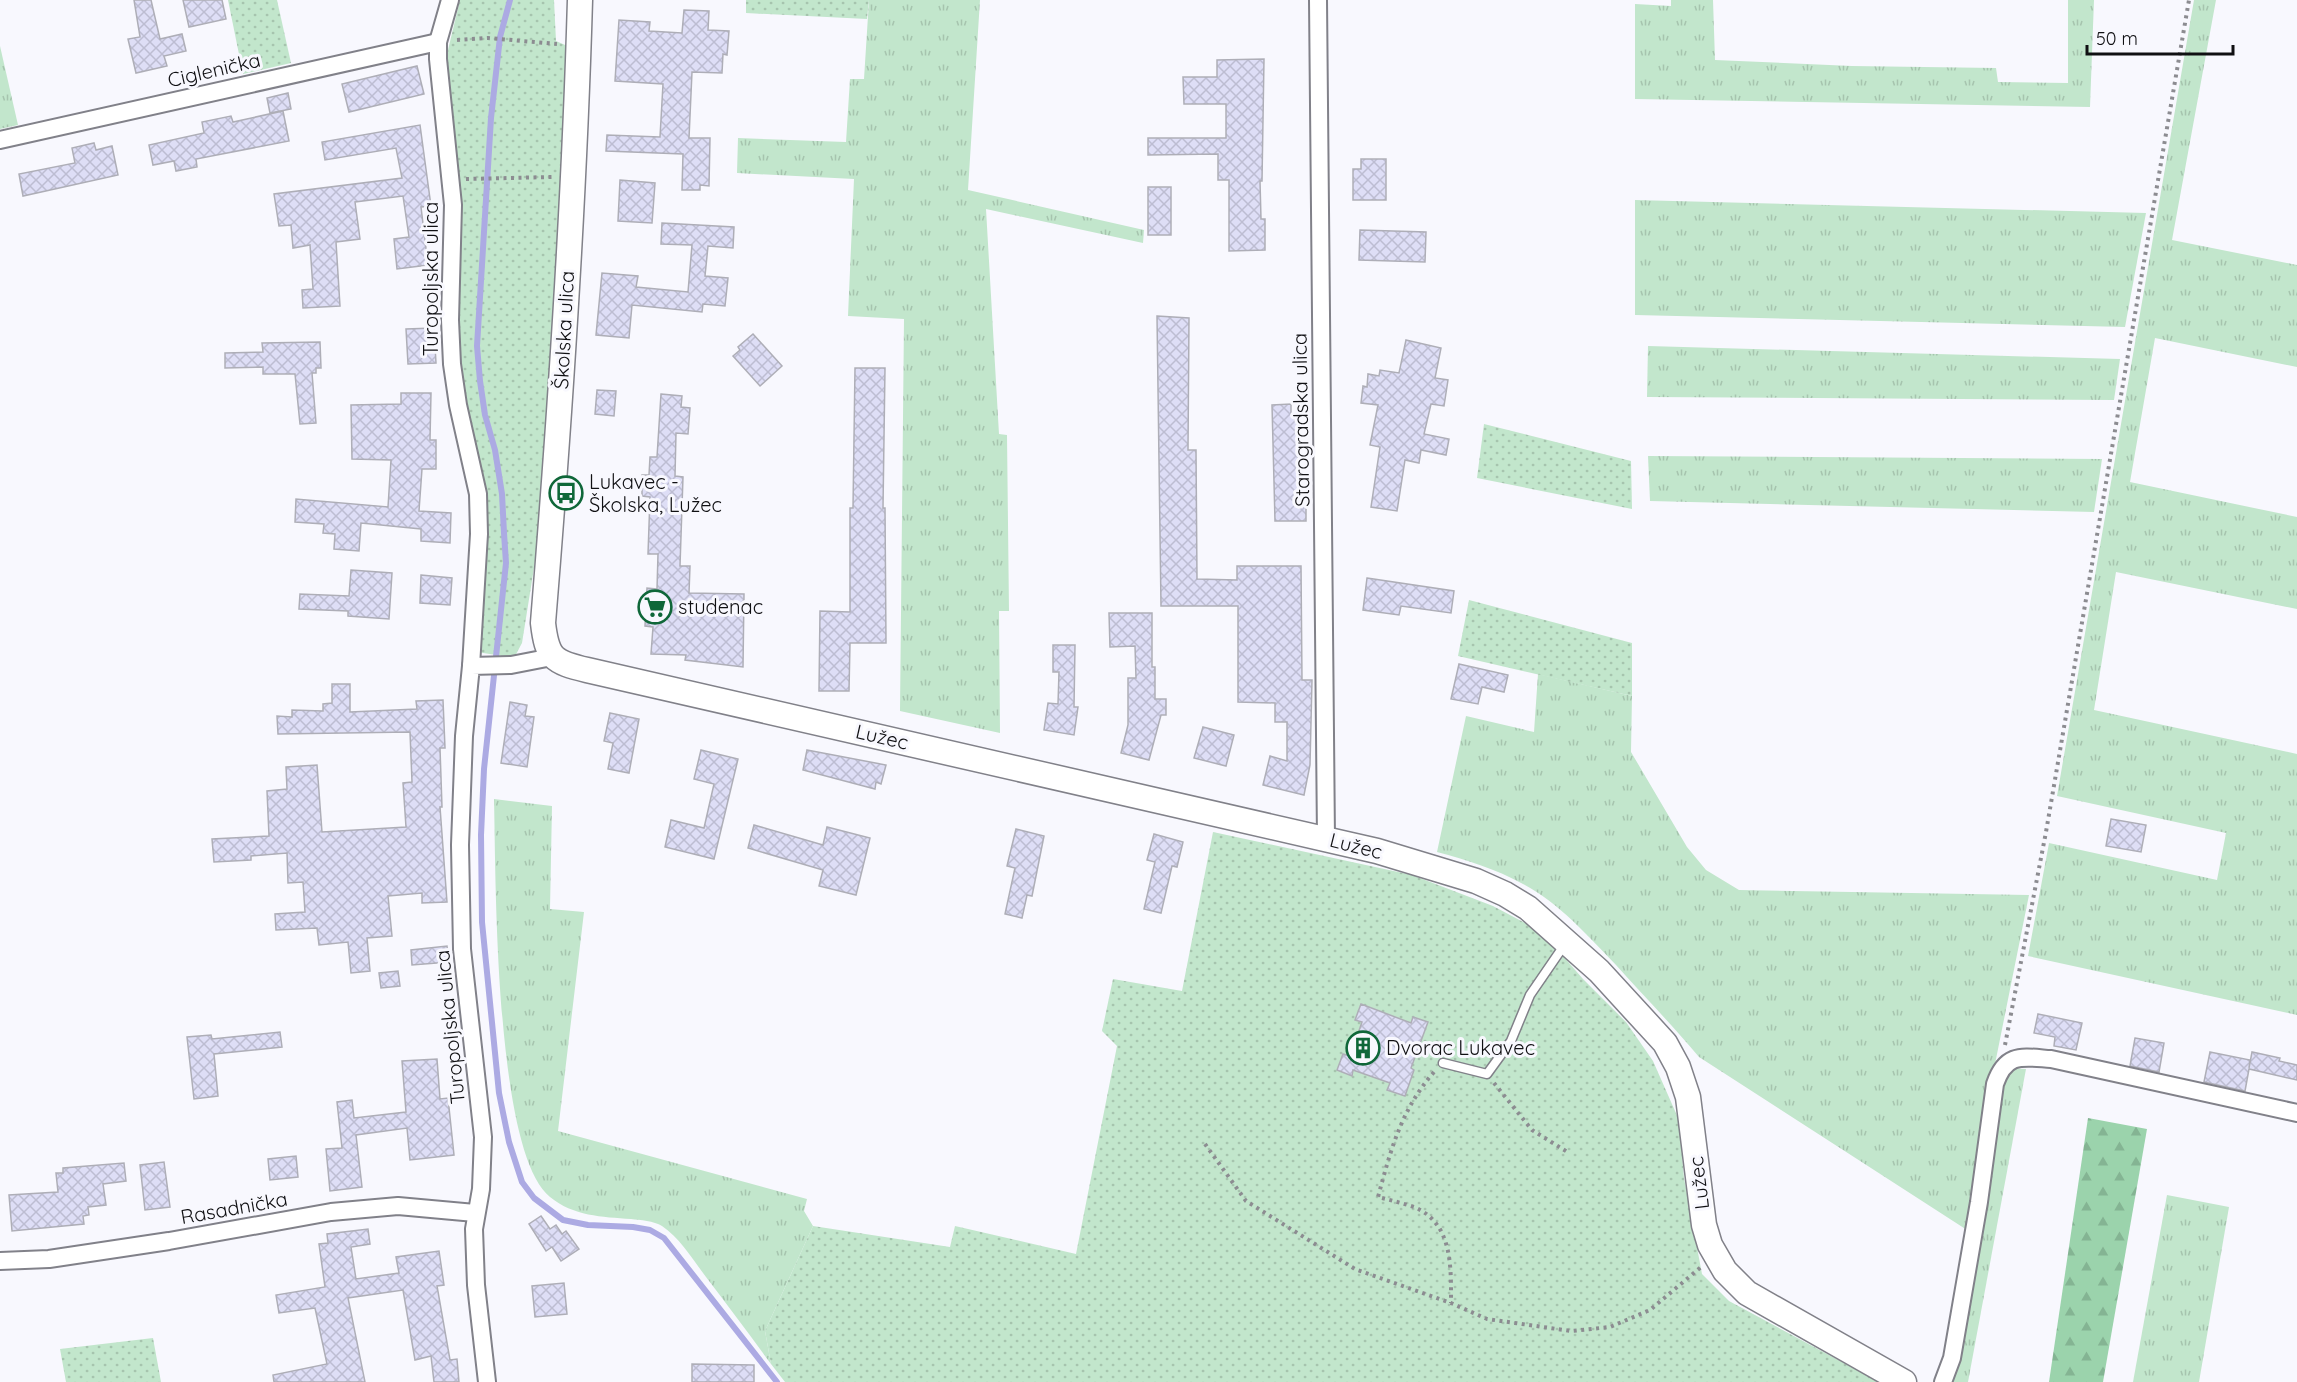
<svg xmlns="http://www.w3.org/2000/svg" width="2297" height="1382" viewBox="0 0 2297 1382" font-family="Quicksand,sans-serif">
  <style>
    .grass { fill: url(#grass-tufts) }
    .forest { fill: url(#forest-firs) }
    .park { fill: url(#park-dots) }
    .lines { fill: none; stroke-linecap: round; stroke-linejoin: round }
    .stream { stroke: #acaae3; stroke-width: 6 }
    .building { fill: url(#building-cross-hatch); stroke: #aeaeb7; stroke-width: 1.5 }
    .lane-casing { stroke: #818189; stroke-width: 11 }
    .street-casing { stroke: #818189; stroke-width: 20 }
    .secondary-casing { stroke: #818189; stroke-width: 27 }
    .path { stroke: #8c8c91; stroke-width: 4; stroke-dasharray: 3 4.5; stroke-linecap: butt }
    .lane { stroke: #fff; stroke-width: 8 }
    .street { stroke: #fff; stroke-width: 16 }
    .secondary { stroke: #fff; stroke-width: 24 }
    .labels { text-anchor: middle; stroke-width: 6; stroke-linejoin: round; paint-order: stroke }
    .street-label { font-size: 20px; fill: #101013; stroke: #f8f8fe }
    .poi-label { font-size: 20px; fill: #101013; stroke: #f8f8fe; text-anchor: start }
  </style>
  <defs>
    <pattern id="grass-tufts" width="24" height="20" patternUnits="userSpaceOnUse" patternTransform="scale(1.5)"><rect width="24" height="20" fill="#c2e6cc"/><path d="M3 7l-1-3M5 7V3M7 7l1-3M15 17l-1-3M17 17v-4M19 17l1-3" fill="none" stroke="#a6c4ae"/></pattern>
    <pattern id="forest-firs" width="22" height="20" patternUnits="userSpaceOnUse" patternTransform="scale(1.5)"><rect width="22" height="20" fill="#9bd3ac"/><path d="M5 1l3.5 6h-7zM16 11l3.5 6h-7z" fill="#84b493"/></pattern>
    <pattern id="park-dots" width="8" height="8" patternUnits="userSpaceOnUse" patternTransform="scale(1.5)"><rect width="8" height="8" fill="#c2e6cc"/><path d="M2 2h.1M6 6h.1" fill="none" stroke="#a6c4ae" stroke-width="1.8" stroke-linecap="round"/></pattern>
    <pattern id="building-cross-hatch" width="8" height="8" patternUnits="userSpaceOnUse" patternTransform="scale(1.5)"><rect width="8" height="8" fill="#dedef6"/><path d="M0 0l8 8M0 8l8-8" fill="none" stroke="#bdbdd2"/></pattern>
  </defs>
  <rect width="100%" height="100%" fill="#f8f8fe"/>
  <!-- grass -->
  <g class="grass">
    <polygon points="869,0 980,0 968,190 1144,230 1143,243 986,209 999,434 1007,435 1009,611 999,611 1000,733 900,711 904,319 848,316 854,179 737,173 738,138 846,142 850,79 864,79"/>
    <polygon points="1671,0 1713,0 1715,60 1852,66 1996,68 1998,82 2068,83 2068,0 2094,0 2090,107 1635,99 1635,4 1671,6"/>
    <polygon points="2194,0 2216,0 2172,240 2297,265 2297,367 2155,338 2130,482 2297,517 2297,609 2116,572 2094,710 2297,754 2297,1015 2028,956 2049,843 2217,880 2226,833 2057,796"/>
    <polygon points="0,46 18,125 0,129"/>
    <polygon points="1635,200 2146,213 2125,327 1635,315"/>
    <polygon points="1648,346 2120,359 2114,400 1647,397"/>
    <polygon points="1648,456 2102,459 2094,512 1650,501"/>
    <path d="M1538,674l94,22 -1,56 56,95 19,23 33,20 290,5 -34,169 -28,166 -268,-173c-27,-32 -55,-61 -83,-92 -28,-29 -57,-62 -93,-81 -27,-15 -56,-24 -86,-32l29,-136 68,16z"/>
    <path d="M494,799l58,7 -2,103 34,3 -26,219 249,68 -3,12 9,15 -48,105 6,33c-21,-29 -43,-58 -65,-87 -13,-17 -26,-39 -44,-51 -8,-5 -22,-6 -31,-7 -29,-2 -58,-3 -81,-22 -56,-45 -54,-322 -56,-398z"/>
    <polygon points="2008,1068 2026,1069 1968,1382 1952,1382 2003,1081"/>
    <polygon points="2167,1195 2229,1207 2199,1382 2133,1382"/>
  </g>
  <!-- forest -->
  <polygon class="forest" points="2088,1118 2147,1129 2103,1382 2049,1382"/>
  <!-- park -->
  <g class="park">
    <polygon points="228,0 277,0 291,63 243,74"/>
    <polygon points="460,0 554,0 556,41 572,48 549,413 538,543 522,643 514,658 477,652 466,407 457,349 461,253 458,184 447,89 448,50"/>
    <polygon points="746,0 869,0 867,19 746,13"/>
    <polygon points="1484,424 1631,461 1632,509 1477,478"/>
    <polygon points="1469,600 1632,643 1632,696 1458,656"/>
    <polygon points="1213,832 1412,875 1493,906 1542,932 1583,979 1626,1022 1653,1061 1679,1120 1684,1178 1702,1274 1729,1301 1879,1382 785,1382 771,1364 765,1331 813,1226 950,1247 955,1226 1076,1254 1117,1046 1102,1031 1113,979 1182,991"/>
    <polygon points="153,1338 161,1382 66,1382 60,1349"/>
  </g>
  <g class="lines">
    <!-- stream -->
    <polyline class="stream" points="510,0 500,37 491,118 477,346 480,381 485,415 495,450 502,494 504,533 506,563 484,769 481,835 482,922 499,1093 509,1142 522,1182 534,1198 563,1220 588,1225 633,1227 650,1230 664,1238 777,1382"/>
  </g>
  <!-- building -->
  <g class="building">
    <polygon points="134,0 151,0 160,39 182,34 186,51 164,56 167,66 136,73 128,39 140,37"/>
    <polygon points="183,0 222,0 226,19 189,27"/>
    <polygon points="684,10 709,11 708,30 729,31 727,55 723,54 722,73 692,72 689,138 710,138 709,186 700,185 700,190 682,190 683,154 606,151 607,135 660,137 663,84 615,81 619,20 650,22 649,31 682,33"/>
    <polygon points="1264,59 1262,181 1260,181 1261,219 1265,219 1265,250 1229,251 1229,180 1218,180 1218,154 1148,155 1148,138 1226,138 1226,104 1184,104 1183,77 1217,77 1217,60"/>
    <polygon points="417,66 424,94 349,112 342,84"/>
    <polygon points="288,93 291,109 270,113 267,98"/>
    <polygon points="283,111 289,141 196,159 197,167 176,171 174,161 153,165 149,145 204,133 202,122 231,116 233,122"/>
    <polygon points="420,125 431,206 421,207 428,265 397,269 394,239 409,237 403,196 355,202 360,239 336,242 340,306 303,308 302,290 313,289 310,245 293,248 291,225 279,226 274,194 402,178 396,148 325,160 322,142"/>
    <polygon points="94,143 96,150 112,146 118,175 23,196 19,174 75,163 72,148"/>
    <polygon points="1361,159 1386,159 1386,200 1353,200 1353,169 1361,169"/>
    <polygon points="620,180 655,183 652,223 618,221"/>
    <rect x="1148" y="187" width="23" height="48"/>
    <polygon points="662,223 734,227 733,248 708,246 705,276 728,278 725,306 703,304 702,312 632,305 629,338 596,335 602,273 638,276 636,287 688,292 692,245 661,244"/>
    <polygon points="1360,230 1426,232 1425,262 1359,260"/>
    <polygon points="1157,316 1189,318 1188,450 1196,450 1197,579 1237,580 1237,566 1301,566 1302,680 1312,680 1310,765 1304,795 1263,785 1270,756 1287,761 1287,722 1275,722 1275,703 1238,702 1238,606 1161,606"/>
    <polygon points="434,328 436,363 408,364 406,329"/>
    <polygon points="753,334 782,366 760,386 733,356 740,350 738,347"/>
    <polygon points="1406,340 1441,348 1435,378 1448,380 1444,406 1431,404 1424,434 1449,439 1446,455 1421,450 1419,463 1405,460 1397,511 1371,507 1380,447 1370,445 1378,405 1361,403 1363,386 1367,387 1368,374 1379,376 1380,370 1399,373"/>
    <polygon points="320,342 321,368 316,368 316,373 312,373 316,423 300,424 295,374 263,374 263,367 225,368 225,353 263,352 262,343"/>
    <polygon points="855,368 885,368 883,508 885,508 886,643 850,643 849,691 819,691 820,611 850,612 850,508 853,508"/>
    <polygon points="597,390 616,391 614,416 595,414"/>
    <polygon points="401,393 431,393 430,440 436,440 436,469 422,469 419,511 451,513 450,543 421,541 421,529 361,523 359,551 334,549 335,534 323,533 324,524 295,522 296,499 388,507 391,460 352,459 351,405 401,404"/>
    <polygon points="661,394 682,396 681,407 690,408 688,434 676,433 675,476 683,477 680,566 690,566 689,593 744,594 743,667 685,660 686,655 651,654 653,627 645,626 647,588 657,589 658,554 648,554 650,497 642,496 642,475 649,475 650,457 657,457"/>
    <polygon points="1291,404 1291,414 1297,413 1299,497 1306,497 1306,521 1275,521 1272,405"/>
    <polygon points="351,570 392,573 389,619 348,616 348,611 299,609 300,594 349,596"/>
    <polygon points="421,575 452,578 450,605 420,603"/>
    <polygon points="1367,578 1454,591 1451,613 1401,606 1399,615 1363,610"/>
    <polygon points="1109,613 1152,613 1152,667 1155,667 1155,699 1166,699 1166,715 1161,715 1149,760 1121,753 1128,725 1128,678 1136,678 1135,646 1110,647"/>
    <polygon points="1053,645 1075,645 1074,707 1078,707 1074,735 1044,730 1048,703 1058,704 1059,672 1053,672"/>
    <polygon points="1459,664 1508,675 1504,692 1482,687 1478,704 1451,699"/>
    <polygon points="332,684 350,684 350,712 417,709 416,701 443,700 445,748 440,748 442,807 440,807 447,902 422,903 422,893 388,896 392,936 367,938 370,971 351,973 348,942 319,945 317,928 276,930 275,914 305,912 303,882 288,883 287,853 251,856 251,860 214,862 212,839 269,836 267,791 287,789 286,767 317,765 322,832 406,827 403,783 412,782 410,732 278,734 277,716 292,717 292,710 323,711 323,704 332,703"/>
    <polygon points="510,702 527,705 525,716 534,717 527,767 501,763"/>
    <polygon points="610,713 639,719 629,773 608,769 613,743 604,741"/>
    <polygon points="1203,727 1234,735 1226,766 1194,758"/>
    <polygon points="701,750 738,759 714,859 665,847 671,820 704,828 714,784 694,779"/>
    <polygon points="807,750 886,765 881,784 876,782 875,789 803,770"/>
    <polygon points="2111,819 2146,825 2141,852 2106,846"/>
    <polygon points="754,825 823,845 827,827 870,838 856,895 819,886 823,870 748,848"/>
    <polygon points="1016,829 1044,836 1032,896 1027,895 1022,918 1005,914 1015,868 1007,866"/>
    <polygon points="1154,834 1183,842 1177,867 1172,866 1161,913 1144,909 1155,862 1147,860"/>
    <polygon points="447,946 449,962 412,965 411,950"/>
    <polygon points="398,971 400,986 381,988 379,973"/>
    <polygon points="1361,1004 1411,1023 1413,1017 1428,1022 1411,1068 1414,1070 1405,1096 1387,1090 1390,1083 1353,1070 1352,1076 1337,1070 1343,1054 1350,1056 1362,1022 1355,1020"/>
    <polygon points="2038,1014 2082,1023 2076,1050 2054,1046 2055,1037 2034,1033"/>
    <polygon points="280,1032 282,1047 214,1054 218,1096 194,1099 187,1037 211,1035 212,1039"/>
    <polygon points="2135,1038 2164,1043 2159,1072 2130,1066"/>
    <polygon points="2210,1052 2250,1060 2249,1068 2252,1052 2280,1058 2279,1061 2297,1065 2297,1080 2249,1069 2245,1091 2204,1082"/>
    <polygon points="437,1059 440,1099 448,1098 454,1155 410,1160 407,1128 356,1135 362,1187 330,1191 326,1149 342,1148 337,1102 352,1100 354,1118 406,1112 402,1061"/>
    <polygon points="296,1156 298,1177 270,1180 268,1159"/>
    <polygon points="164,1162 170,1207 145,1210 140,1165"/>
    <polygon points="124,1163 126,1181 103,1184 106,1205 88,1207 89,1215 83,1216 84,1224 12,1231 9,1195 58,1192 56,1173 63,1173 63,1168"/>
    <polygon points="541,1216 550,1229 556,1225 562,1234 566,1231 579,1249 561,1261 552,1247 546,1251 529,1224"/>
    <polygon points="368,1229 370,1244 351,1247 356,1279 399,1273 396,1257 439,1251 444,1285 437,1286 450,1360 457,1359 459,1382 434,1382 431,1356 415,1360 403,1290 348,1298 365,1382 274,1382 273,1375 327,1364 315,1308 279,1313 276,1295 325,1287 319,1244 328,1243 327,1234"/>
    <polygon points="564,1283 567,1314 535,1317 532,1286"/>
    <polygon points="692,1364 754,1365 754,1382 692,1382"/>
  </g>
  <g class="lines">
    <!-- lane casing -->
    <g class="lane-casing">
      <polyline id="lane" points="1443,1063 1487,1074 1511,1041 1530,995 1565,944"/>
    </g>
    <!-- street casing -->
    <g class="street-casing">
      <g id="street">
        <polyline points="450,0 438,42 438,59 453,205 450,320 452,364 458,405 478,494 479,534 471,666"/>
        <polyline points="1318,0 1326,839"/>
        <polyline points="0,140 438,42"/>
        <polyline points="0,1261 49,1259 169,1241 331,1212 398,1206 475,1213"/>
        <polyline points="487,1382 476,1285 474,1229 481,1189 483,1137 462,949 460,845 464,736 471,666 511,665 552,657"/>
        <path d="M1943,1382l9,-24 27,-156 16,-118c11,-32 27,-27 56,-25l246,54"/>
      </g>
    </g>
    <!-- secondary casing -->
    <g class="secondary-casing">
      <path id="secondary" d="M580,0c-6,208 -20,416 -37,623 4,35 10,39 44,47l790,181 99,30 29,13 23,14 71,63 66,72 13,24 10,30 16,128 6,20 15,26 22,22 157,89"/>
    </g>
    <!-- path -->
    <g class="path">
      <polyline points="457,40 488,38 557,44"/>
      <polyline points="466,179 552,177"/>
      <polyline points="2005,1045 2046,832 2189,0"/>
      <path d="M1434,1072c-33,38 -43,77 -56,125 12,3 24,6 36,10 39,16 37,60 37,96"/>
      <polyline points="1494,1083 1532,1130 1569,1153"/>
      <polyline points="1205,1144 1246,1201 1355,1269 1451,1303 1487,1319 1571,1331 1610,1327 1650,1310 1701,1267"/>
    </g>
    <!-- lane -->
    <use href="#lane" class="lane"/>
    <!-- street -->
    <use href="#street" class="street"/>
    <!-- secondary -->
    <use href="#secondary" class="secondary"/>
  </g>
  <!-- icons -->
  <defs>
    <g id="bus-ring" transform="scale(1.725)"><circle r="9.5" fill="#f8f8fe" stroke="#0f6739" stroke-width="1.5"/><path d="M-5-6H5V4H4V6H2V4H-2V6H-4V4H-5ZM-3.5-4V0h7V-4ZM-3.5 1.2v1.5H-2V1.2ZM2 1.2v1.5H3.5V1.2Z" fill="#0f6739"/></g>
    <g id="supermarket-ring" transform="scale(1.725)"><circle r="9.5" fill="#f8f8fe" stroke="#0f6739" stroke-width="1.5"/><path d="M-6-5.5h2.5l.6 2H6L4.5 2H-2.5L-4.4-4H-6ZM-1.5 3.2a1.3 1.3 0 1 0 .1 0ZM3 3.2a1.3 1.3 0 1 0 .1 0Z" fill="#0f6739"/></g>
    <g id="building-ring" transform="scale(1.725)"><circle r="9.5" fill="#f8f8fe" stroke="#0f6739" stroke-width="1.5"/><path d="M-4-6H4V6H1V3H-1V6H-4ZM-2.5-4.3h1.7v1.8h-1.7ZM.8-4.3h1.7v1.8H.8ZM-2.5-1h1.7V.8h-1.7ZM.8-1h1.7V.8H.8Z" fill="#0f6739"/></g>
  </defs>
  <g fill-rule="evenodd">
    <use href="#bus-ring" x="566" y="493"/>
    <use href="#supermarket-ring" x="655" y="607"/>
    <use href="#building-ring" x="1363" y="1048"/>
  </g>
  <g class="labels">
    <!-- street labels -->
    <g class="street-label">
      <text transform="translate(214 70) rotate(-13)" y="7">Ciglenička</text>
      <text transform="translate(431 279) rotate(-90)" y="7">Turopoljska ulica</text>
      <text transform="translate(564 330) rotate(-87)" y="7">Školska ulica</text>
      <text transform="translate(1301 420) rotate(-91)" y="7">Starogradska ulica</text>
      <text transform="translate(882 737) rotate(13)" y="7">Lužec</text>
      <text transform="translate(1356 846) rotate(14)" y="7">Lužec</text>
      <text transform="translate(450 1027) rotate(-96)" y="7">Turopoljska ulica</text>
      <text transform="translate(1699 1183) rotate(-97)" y="7">Lužec</text>
      <text transform="translate(234 1208) rotate(-10)" y="7">Rasadnička</text>
    </g>
    <!-- poi labels -->
    <g class="poi-label">
      <text x="589" y="489">Lukavec -<tspan x="589" dy="23">Školska, Lužec</tspan></text>
      <text x="678" y="614">studenac</text>
      <text x="1386" y="1055">Dvorac Lukavec</text>
    </g>
  </g>
  <!-- scale -->
  <path d="M2087 45v9h146v-9" fill="none" stroke="#101013" stroke-width="3"/>
  <text x="2096" y="45" font-size="18" fill="#101013" stroke="#f8f8fe" stroke-width="4.5" paint-order="stroke">50 m</text>
</svg>
